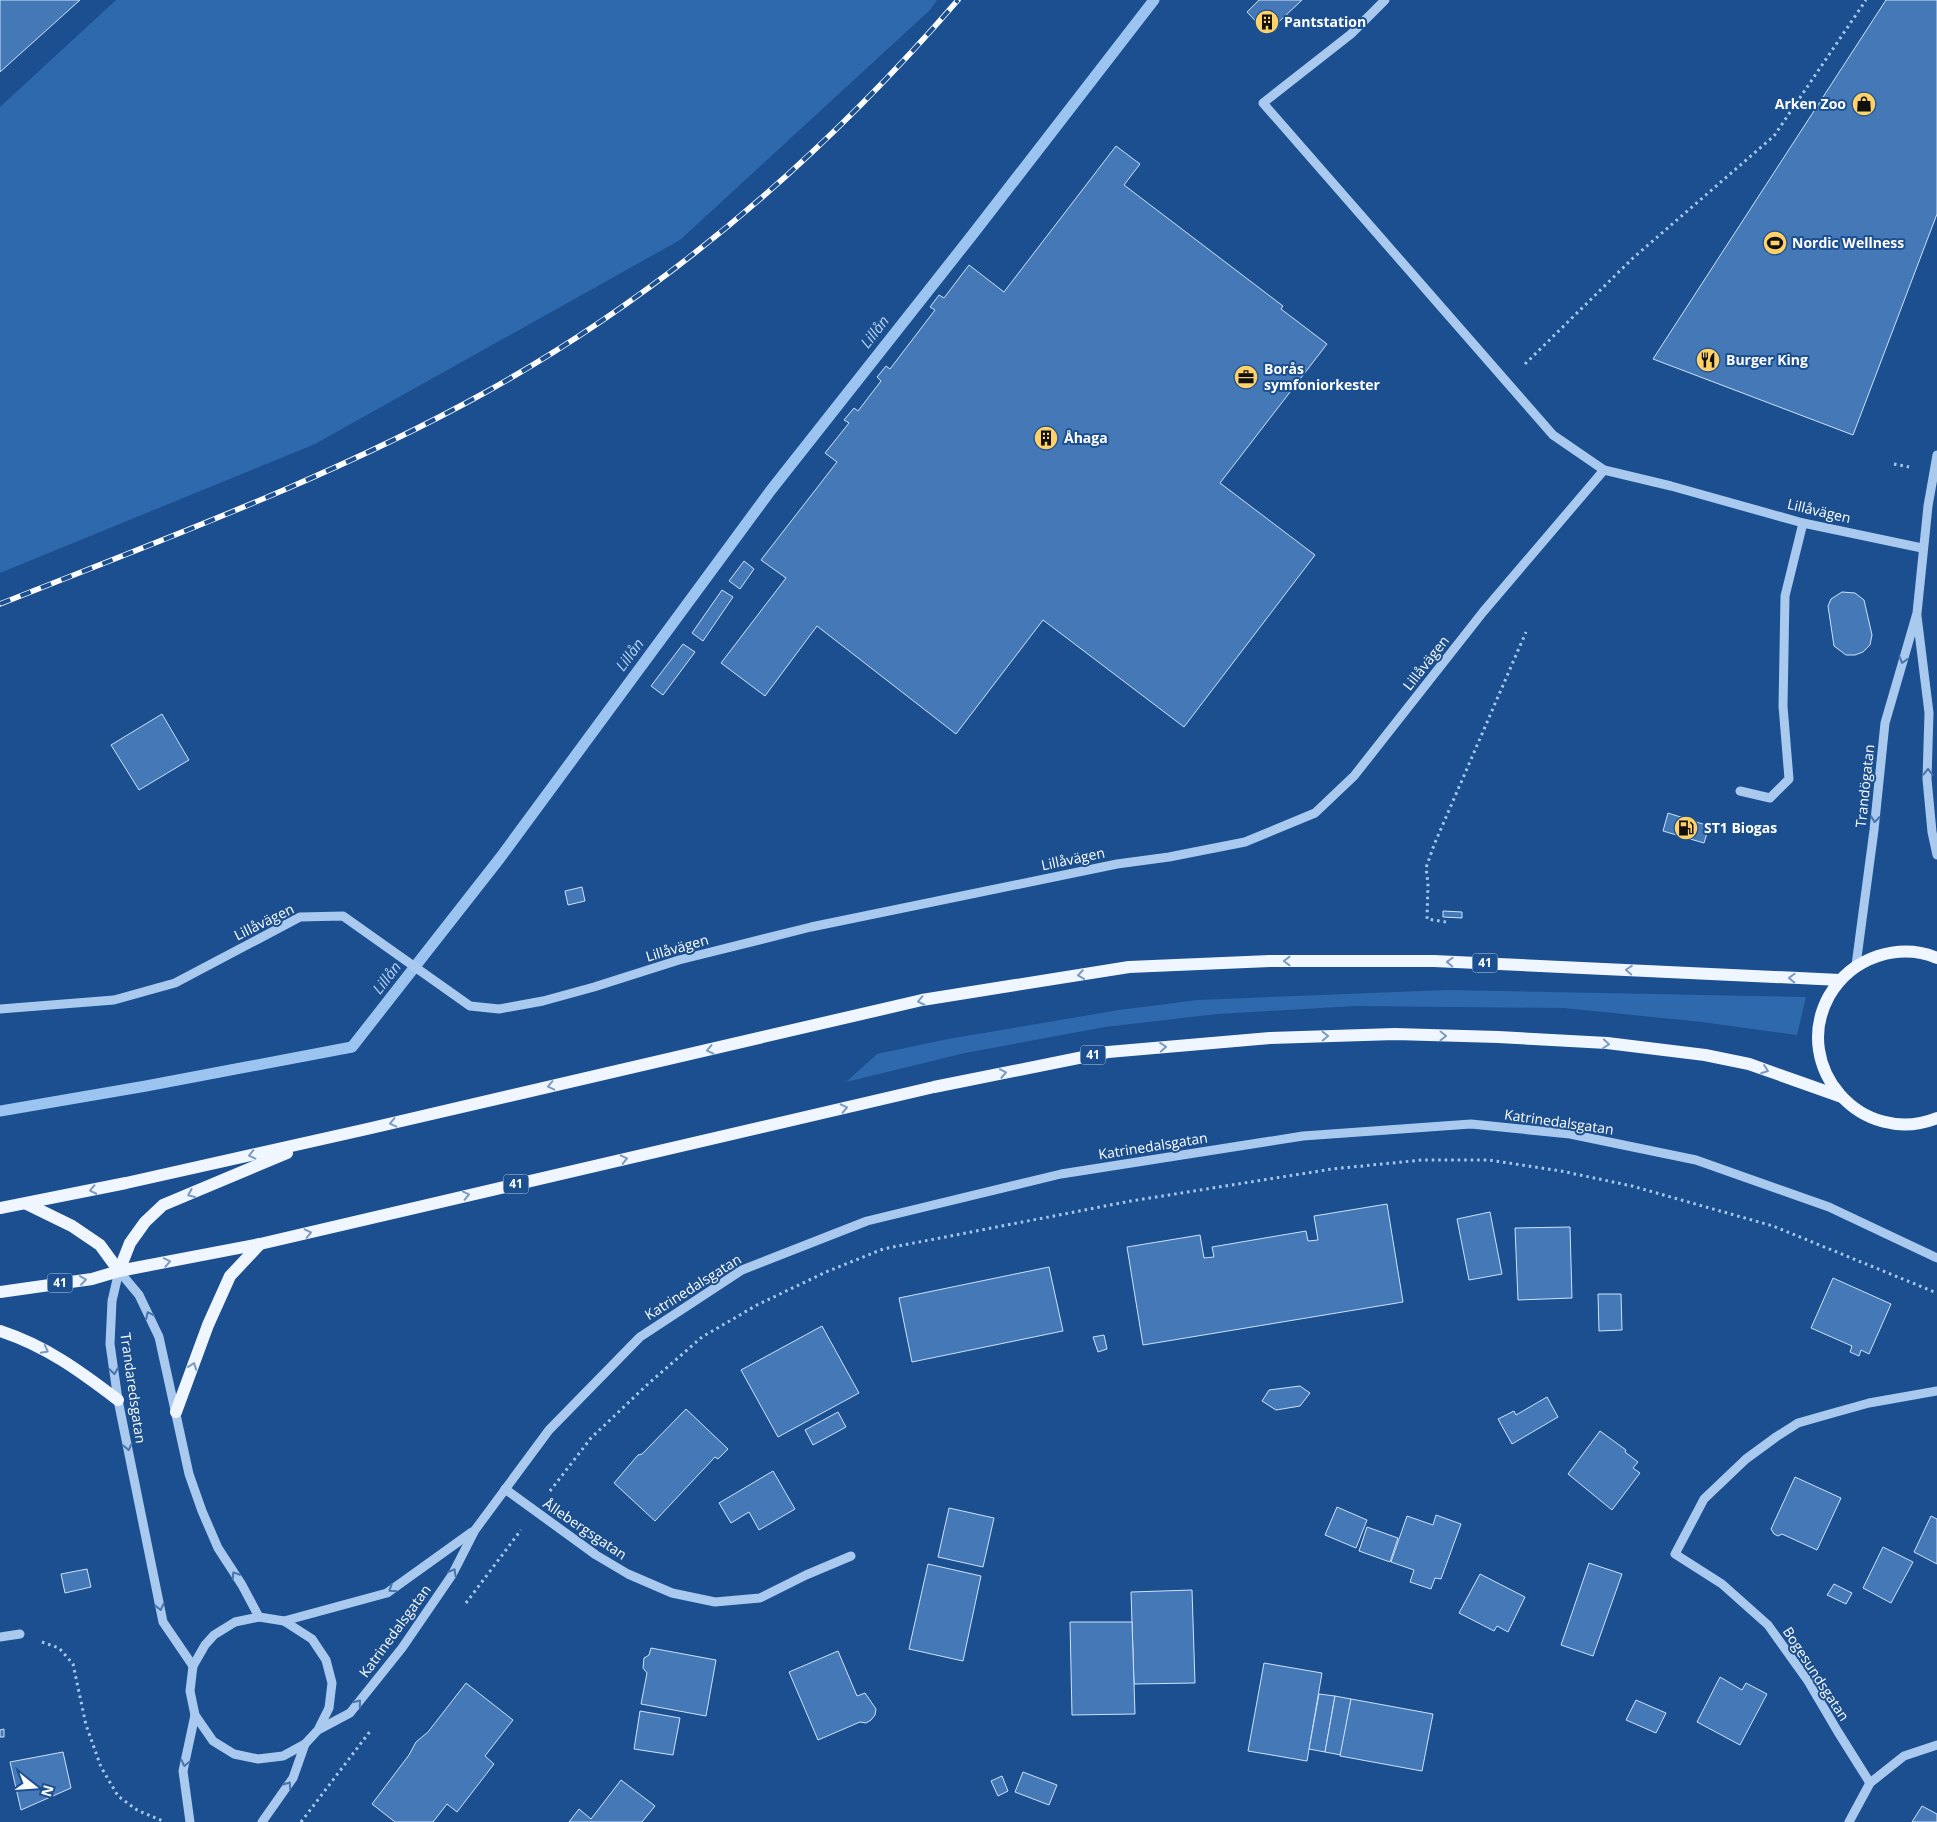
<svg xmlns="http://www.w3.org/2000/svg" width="1937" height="1822" viewBox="0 0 1937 1822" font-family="'Open Sans',sans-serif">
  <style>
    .green { fill: #2e69ad }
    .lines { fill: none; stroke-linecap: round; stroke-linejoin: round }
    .stream { stroke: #9cc4f0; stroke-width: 11 }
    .building { fill: #4478b7; stroke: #cfe3fa }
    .path { stroke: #a9c9ee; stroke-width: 3; stroke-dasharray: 2.5 4; stroke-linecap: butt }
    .minor { stroke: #a9c9ee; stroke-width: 9 }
    .major { stroke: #f0f6ff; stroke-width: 12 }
    .rail-casing { stroke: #fff; stroke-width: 5.5 }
    .rail { stroke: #1b4f8f; stroke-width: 4; stroke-dasharray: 11; stroke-linecap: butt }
    .oneway { stroke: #4674ac }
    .oneway2 { stroke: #7b9ac1 }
    .labels { text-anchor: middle; stroke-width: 4; stroke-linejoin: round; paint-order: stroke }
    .shield { fill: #1b4f8f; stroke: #bbcadd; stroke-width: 1 }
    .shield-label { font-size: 12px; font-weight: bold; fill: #fff }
    .poi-label { font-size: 14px; font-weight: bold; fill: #fff; stroke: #1b4f8f; text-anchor: start }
    .street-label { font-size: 14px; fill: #fff; stroke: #1b4f8f }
    .water-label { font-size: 15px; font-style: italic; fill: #b5d3f5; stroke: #1b4f8f }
  </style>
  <rect width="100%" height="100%" fill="#1b4f8f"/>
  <!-- green -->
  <g class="green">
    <polygon points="116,0 937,0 930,10 680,240 315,444 0,573 0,107"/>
    <polygon points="1447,990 1806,997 1797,1035 1702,1022 1564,1008 1355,1006 1217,1014 1105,1027 965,1053 846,1082 877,1054 948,1039 1119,1010 1198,1000"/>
  </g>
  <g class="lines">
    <!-- stream -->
    <polyline class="stream" points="0,1111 146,1086 352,1047 500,858 771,490 973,234 1154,0"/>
  </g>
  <!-- building -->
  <g class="building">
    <polygon points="0,0 80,0 0,72"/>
    <polygon points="1259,0 1302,0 1267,33 1247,12"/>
    <polygon points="1886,0 1937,0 1937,214 1853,435 1653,359"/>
    <polygon points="1116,146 1140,164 1124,185 1283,306 1281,309 1327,344 1220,483 1315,555 1184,727 1043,620 956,734 817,626 765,696 721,663 786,578 761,560 837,462 825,453 849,423 844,420 854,408 858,411 881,381 877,377 886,366 890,369 935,310 930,307 939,295 944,298 969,265 1004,292"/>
    <polygon points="744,561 754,569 740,589 729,581"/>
    <polygon points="722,590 733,597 703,641 692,633"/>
    <polygon points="1842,592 1855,593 1864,600 1872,635 1870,645 1863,652 1855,655 1846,655 1834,646 1828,606 1831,599"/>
    <polygon points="683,644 695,652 663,695 651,686"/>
    <polygon points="162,714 189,760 139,790 111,745"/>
    <polygon points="1668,813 1709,826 1704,843 1663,831"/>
    <polygon points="582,887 585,901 568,905 565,891"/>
    <polygon points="1443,911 1462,912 1462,918 1443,917"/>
    <polygon points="1387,1204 1403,1302 1143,1345 1127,1247 1200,1235 1204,1258 1214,1257 1212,1247 1306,1231 1308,1241 1318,1240 1314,1216"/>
    <polygon points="1490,1212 1502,1274 1469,1280 1457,1219"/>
    <polygon points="1570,1227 1572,1298 1518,1300 1515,1228"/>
    <polygon points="1049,1267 1063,1331 912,1362 899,1298"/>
    <polygon points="1833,1278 1891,1304 1869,1354 1861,1350 1859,1356 1850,1352 1852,1346 1811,1328"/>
    <polygon points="1598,1294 1621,1294 1622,1330 1599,1331"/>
    <polygon points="822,1326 859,1393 778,1437 741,1370"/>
    <polygon points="1104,1335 1107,1349 1098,1352 1093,1337"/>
    <polygon points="1300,1386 1310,1393 1300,1406 1276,1410 1262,1401 1269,1390"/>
    <polygon points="1547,1397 1558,1417 1512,1444 1498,1419 1514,1411 1516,1415"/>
    <polygon points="686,1409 728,1449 718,1459 715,1457 655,1521 614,1483 638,1455 642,1454"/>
    <polygon points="838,1412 846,1427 813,1445 805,1430"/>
    <polygon points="1600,1431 1626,1450 1625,1452 1638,1462 1633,1468 1640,1473 1612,1510 1568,1474"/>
    <polygon points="773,1471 795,1509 759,1530 749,1512 731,1523 719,1503"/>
    <polygon points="1795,1477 1841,1498 1817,1550 1782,1534 1778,1536 1774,1534 1771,1529"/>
    <polygon points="1337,1507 1367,1520 1356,1548 1325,1535"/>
    <polygon points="949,1508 994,1518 983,1567 938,1557"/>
    <polygon points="1436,1515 1461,1524 1441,1579 1435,1578 1431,1589 1410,1582 1414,1570 1391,1562 1407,1516 1433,1525"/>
    <polygon points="1931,1516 1937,1519 1937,1564 1914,1552"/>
    <polygon points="1367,1527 1398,1538 1390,1562 1359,1551"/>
    <polygon points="1883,1547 1913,1562 1891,1603 1863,1588"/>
    <polygon points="1589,1563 1622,1574 1593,1656 1561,1645"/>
    <polygon points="928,1564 981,1576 963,1661 909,1649"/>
    <polygon points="87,1569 91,1587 65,1593 61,1574"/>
    <polygon points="1480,1574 1525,1597 1508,1632 1497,1626 1494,1631 1459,1613"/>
    <polygon points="1834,1584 1852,1593 1846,1604 1827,1595"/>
    <polygon points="1192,1590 1195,1683 1134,1684 1131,1592"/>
    <polygon points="1070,1622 1132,1622 1135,1714 1072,1715"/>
    <polygon points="651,1648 716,1660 706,1716 641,1704 647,1673 643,1668 644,1658 649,1655"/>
    <polygon points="838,1651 857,1696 865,1693 876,1709 875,1715 871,1720 866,1723 860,1722 818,1740 789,1672"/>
    <polygon points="1264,1663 1322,1673 1307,1761 1248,1751"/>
    <polygon points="1720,1677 1742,1690 1746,1683 1767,1694 1740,1745 1697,1722"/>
    <polygon points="466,1683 513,1720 485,1756 494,1764 457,1812 447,1804 433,1822 395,1822 372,1804 409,1755 416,1742 428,1732"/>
    <polygon points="1319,1694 1335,1696 1325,1752 1309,1749"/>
    <polygon points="1335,1696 1351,1699 1341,1755 1325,1752"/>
    <polygon points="1351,1699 1433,1714 1422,1771 1340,1756"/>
    <polygon points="1636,1700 1666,1713 1656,1733 1626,1720"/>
    <polygon points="640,1711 680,1718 673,1755 634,1749"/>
    <polygon points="4,1729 4,1737 0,1737 0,1730"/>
    <polygon points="63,1752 71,1788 21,1810 10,1762"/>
    <polygon points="1023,1772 1057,1785 1049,1805 1015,1792"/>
    <polygon points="1002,1776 1008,1791 998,1796 991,1781"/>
    <polygon points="621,1780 655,1806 642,1822 569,1822 579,1809 591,1819"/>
    <polygon points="1922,1806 1937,1814 1937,1822 1912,1822"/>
  </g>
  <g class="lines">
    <!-- path -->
    <g class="path">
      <polyline points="1525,364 1633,258 1774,136 1866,0"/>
      <polyline points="1894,464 1909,467"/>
      <polyline points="1446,922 1427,919 1428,883 1426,868 1434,845 1526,632"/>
      <polyline points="550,1491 591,1438 648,1384 702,1337 757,1305 826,1272 883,1249 1131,1201 1332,1169 1422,1160 1489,1160 1561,1171 1632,1186 1773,1226 1937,1293"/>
      <polyline points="466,1603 521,1530"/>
      <polyline points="42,1642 59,1648 73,1664 86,1725 101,1767 118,1796 137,1810 165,1822"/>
      <polyline points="301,1822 371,1730"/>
    </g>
    <!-- minor -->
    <g class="minor">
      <polyline points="1385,0 1351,34 1263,103 1553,435 1604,470 1671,486 1803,523 1922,548"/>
      <polyline points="1917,616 1929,713 1927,779 1932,832 1937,855"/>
      <polyline points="1740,791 1770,798 1789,779 1783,706 1785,596 1803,523"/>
      <polyline points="1856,965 1874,830 1885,723 1917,613 1928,506 1937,455"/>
      <polyline points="0,1009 114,1000 175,983 300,917 343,916 470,1006 499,1009 543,1001 594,987 679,960 811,927 1117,864 1169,857 1245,842 1315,813 1354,776 1483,612 1604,470"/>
      <polyline points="119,1271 112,1301 110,1344 118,1400 163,1622 193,1666"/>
      <polyline points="119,1271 139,1295 159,1337 189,1474 202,1511 218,1548 242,1585 259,1617"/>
      <polyline points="505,1489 596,1555 628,1574 672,1593 715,1602 760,1598 806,1575 851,1556"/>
      <polyline points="284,1621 387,1593 472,1532"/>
      <polyline points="0,1637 20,1634"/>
      <polyline points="318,1730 329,1708 332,1683 326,1660 312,1639 284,1621 259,1617 235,1622 214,1635 205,1645 193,1666 190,1691 195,1715 213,1741 234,1754 258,1759 283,1756 305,1744 318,1730 350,1713 402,1648 452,1575 475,1530 549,1430 640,1337 742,1270 867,1221 1061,1174 1303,1136 1471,1124 1570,1134 1696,1160 1829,1207 1937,1258"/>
      <polyline points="1870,1783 1838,1732 1808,1681 1768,1625 1722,1584 1675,1554 1704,1499 1746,1459 1776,1437 1798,1423 1826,1415 1869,1403 1937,1391"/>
      <polyline points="190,1822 183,1771 195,1715"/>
      <polyline points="262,1822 293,1778 305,1744"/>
      <polyline points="1849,1822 1870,1783 1904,1756 1937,1745"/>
    </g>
    <!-- major -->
    <g class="major">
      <path d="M1937,958c-19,-8 -40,-8 -59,-2 -21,7 -38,21 -49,40 -39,71 33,152 108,122"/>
      <polyline points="27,1204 72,1226 100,1245 119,1271"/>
      <polyline points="0,1208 126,1183 367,1129 922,1000 1129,967 1270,961 1434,961 1840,980"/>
      <polyline points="119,1271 130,1243 145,1222 163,1205 287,1153"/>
      <polyline points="0,1292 92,1279 119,1271 260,1244 934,1087 1108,1052 1270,1038 1395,1034 1498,1037 1607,1043 1705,1055 1749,1064 1842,1097"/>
      <path d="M0,1331c46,15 80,40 118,69"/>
      <polyline points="176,1412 208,1325 230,1276 260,1244"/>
    </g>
    <!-- rail casing -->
    <g class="rail-casing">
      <path id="rail" d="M0,604c164,-65 331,-126 486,-212 180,-100 338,-237 472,-392"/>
    </g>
    <!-- rail -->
    <use href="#rail" class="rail"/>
  </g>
  <!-- one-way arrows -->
  <defs><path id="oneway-chevron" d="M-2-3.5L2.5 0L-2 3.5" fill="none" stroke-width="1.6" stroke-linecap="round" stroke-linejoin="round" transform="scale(1.25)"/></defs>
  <g class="oneway">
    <use href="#oneway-chevron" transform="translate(1903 660) rotate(106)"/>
    <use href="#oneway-chevron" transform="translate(1928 772) rotate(-89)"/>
    <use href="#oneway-chevron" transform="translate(1875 819) rotate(96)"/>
    <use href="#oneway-chevron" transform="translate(149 1315) rotate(-115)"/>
    <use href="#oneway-chevron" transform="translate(114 1371) rotate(82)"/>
    <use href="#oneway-chevron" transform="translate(128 1447) rotate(78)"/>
    <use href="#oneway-chevron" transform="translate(453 1572) rotate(-61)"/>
    <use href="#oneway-chevron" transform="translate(235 1575) rotate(-123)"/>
    <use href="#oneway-chevron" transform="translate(392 1589) rotate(147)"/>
    <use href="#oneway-chevron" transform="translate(160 1607) rotate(78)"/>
    <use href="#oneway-chevron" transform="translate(358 1703) rotate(-51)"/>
    <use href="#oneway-chevron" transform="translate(185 1763) rotate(102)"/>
    <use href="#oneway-chevron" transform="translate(288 1785) rotate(-55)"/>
  </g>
  <g class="oneway2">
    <use href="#oneway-chevron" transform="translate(1287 961) rotate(-180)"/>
    <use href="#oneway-chevron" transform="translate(1450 962) rotate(-178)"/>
    <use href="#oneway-chevron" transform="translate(1629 970) rotate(-176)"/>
    <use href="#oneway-chevron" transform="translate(1081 975) rotate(171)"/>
    <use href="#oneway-chevron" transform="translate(1792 978) rotate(-178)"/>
    <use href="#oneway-chevron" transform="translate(921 1001) rotate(168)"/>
    <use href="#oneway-chevron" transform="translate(1325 1036) rotate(-1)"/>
    <use href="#oneway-chevron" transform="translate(1443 1036) rotate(1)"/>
    <use href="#oneway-chevron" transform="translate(1606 1044) rotate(5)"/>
    <use href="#oneway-chevron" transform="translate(1163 1047) rotate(-5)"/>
    <use href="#oneway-chevron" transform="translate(710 1050) rotate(167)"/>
    <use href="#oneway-chevron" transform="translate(1765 1070) rotate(20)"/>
    <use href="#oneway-chevron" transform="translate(1003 1073) rotate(-11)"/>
    <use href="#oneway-chevron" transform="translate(551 1086) rotate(167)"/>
    <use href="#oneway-chevron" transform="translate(844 1108) rotate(-13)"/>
    <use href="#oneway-chevron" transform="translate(393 1123) rotate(167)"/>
    <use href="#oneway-chevron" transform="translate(252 1155) rotate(167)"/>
    <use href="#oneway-chevron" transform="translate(624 1159) rotate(-13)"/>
    <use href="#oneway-chevron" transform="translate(93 1190) rotate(168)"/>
    <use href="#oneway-chevron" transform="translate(191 1194) rotate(157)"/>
    <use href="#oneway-chevron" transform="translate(466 1195) rotate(-13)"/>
    <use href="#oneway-chevron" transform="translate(308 1233) rotate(-13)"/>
    <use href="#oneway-chevron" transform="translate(167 1262) rotate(-11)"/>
    <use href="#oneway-chevron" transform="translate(83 1280) rotate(-8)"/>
    <use href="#oneway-chevron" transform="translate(45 1350) rotate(27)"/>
    <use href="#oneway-chevron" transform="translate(193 1366) rotate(-70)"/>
  </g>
  <!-- icons -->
  <defs>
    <g id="building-disc" transform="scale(1.25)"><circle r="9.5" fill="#ffd166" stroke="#1b4f8f"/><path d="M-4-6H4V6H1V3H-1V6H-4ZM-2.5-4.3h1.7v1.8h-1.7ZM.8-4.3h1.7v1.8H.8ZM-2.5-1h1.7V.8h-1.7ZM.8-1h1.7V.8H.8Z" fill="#111"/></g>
    <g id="shop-disc" transform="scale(1.25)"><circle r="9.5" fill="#ffd166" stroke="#1b4f8f"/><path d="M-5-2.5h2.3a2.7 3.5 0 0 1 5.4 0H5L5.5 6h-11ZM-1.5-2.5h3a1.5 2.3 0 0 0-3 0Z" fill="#111"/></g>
    <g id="stadium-disc" transform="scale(1.25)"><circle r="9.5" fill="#ffd166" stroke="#1b4f8f"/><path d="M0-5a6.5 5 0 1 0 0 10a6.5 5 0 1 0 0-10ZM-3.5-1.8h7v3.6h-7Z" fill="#111"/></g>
    <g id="restaurant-disc" transform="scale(1.25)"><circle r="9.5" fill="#ffd166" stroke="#1b4f8f"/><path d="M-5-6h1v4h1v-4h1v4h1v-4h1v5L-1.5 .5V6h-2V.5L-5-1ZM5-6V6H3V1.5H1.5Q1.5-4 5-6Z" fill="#111"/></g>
    <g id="office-disc" transform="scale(1.25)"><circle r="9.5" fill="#ffd166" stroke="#1b4f8f"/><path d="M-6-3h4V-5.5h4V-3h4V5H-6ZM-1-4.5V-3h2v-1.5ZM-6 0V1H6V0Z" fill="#111"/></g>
    <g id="fuel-disc" transform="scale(1.25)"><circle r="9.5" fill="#ffd166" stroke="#1b4f8f"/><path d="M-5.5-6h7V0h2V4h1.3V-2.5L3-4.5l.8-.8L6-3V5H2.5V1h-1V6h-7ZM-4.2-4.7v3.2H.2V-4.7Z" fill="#111"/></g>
  </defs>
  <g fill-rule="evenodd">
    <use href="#building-disc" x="1267" y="22"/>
    <use href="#shop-disc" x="1864" y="104"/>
    <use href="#stadium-disc" x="1775" y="243"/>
    <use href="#restaurant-disc" x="1708" y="360"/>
    <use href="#office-disc" x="1246" y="377"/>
    <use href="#building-disc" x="1046" y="438"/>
    <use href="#fuel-disc" x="1686" y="828"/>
  </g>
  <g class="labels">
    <!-- shield labels -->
    <g class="shield">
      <rect x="1472.5" y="953.5" width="25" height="19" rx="4"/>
      <rect x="1080.5" y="1045.5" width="25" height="19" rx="4"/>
      <rect x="503.5" y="1174.5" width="25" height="19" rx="4"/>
      <rect x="47.5" y="1273.5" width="25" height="19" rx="4"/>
    </g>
    <g class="shield-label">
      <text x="1485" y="967">41</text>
      <text x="1093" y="1059">41</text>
      <text x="516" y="1188">41</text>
      <text x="60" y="1287">41</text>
    </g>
    <!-- poi labels -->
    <g class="poi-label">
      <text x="1284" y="27">Pantstation</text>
      <text x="1846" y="109" text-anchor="end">Arken Zoo</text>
      <text x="1792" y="248">Nordic Wellness</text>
      <text x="1726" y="365">Burger King</text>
      <text x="1264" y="374">Borås<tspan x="1264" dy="16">symfoniorkester</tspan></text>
      <text x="1064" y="443">Åhaga</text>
      <text x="1704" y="833">ST1 Biogas</text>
    </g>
    <!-- street labels -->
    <g class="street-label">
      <text transform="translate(1819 511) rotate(13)" y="5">Lillåvägen</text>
      <text transform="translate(1426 663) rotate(-52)" y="5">Lillåvägen</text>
      <text transform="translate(1865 786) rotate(-84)" y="5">Trandögatan</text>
      <text transform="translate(1073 859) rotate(-12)" y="5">Lillåvägen</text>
      <text transform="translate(264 922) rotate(-26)" y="5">Lillåvägen</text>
      <text transform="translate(677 948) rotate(-16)" y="5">Lillåvägen</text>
      <text transform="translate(1559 1122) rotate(8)" y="5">Katrinedalsgatan</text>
      <text transform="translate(1153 1146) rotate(-9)" y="5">Katrinedalsgatan</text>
      <text transform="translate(693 1287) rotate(-32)" y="5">Katrinedalsgatan</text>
      <text transform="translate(133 1388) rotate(82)" y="5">Trandaredsgatan</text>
      <text transform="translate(585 1529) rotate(34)" y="5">Ållebergsgatan</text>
      <text transform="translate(395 1631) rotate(-54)" y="5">Katrinedalsgatan</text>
      <text transform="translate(1816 1674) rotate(57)" y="5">Bogesundsgatan</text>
    </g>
    <!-- water labels -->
    <g class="water-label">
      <text transform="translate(875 332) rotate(-52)" y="5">Lillån</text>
      <text transform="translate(630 655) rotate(-54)" y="5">Lillån</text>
      <text transform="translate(387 978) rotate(-52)" y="5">Lillån</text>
    </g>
  </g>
  <!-- north arrow -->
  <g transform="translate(35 1787) rotate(107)" stroke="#1b4f8f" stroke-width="4" paint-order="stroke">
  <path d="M0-4L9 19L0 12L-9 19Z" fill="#ffffff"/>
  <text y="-8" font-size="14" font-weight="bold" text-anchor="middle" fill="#ffffff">N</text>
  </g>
</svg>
